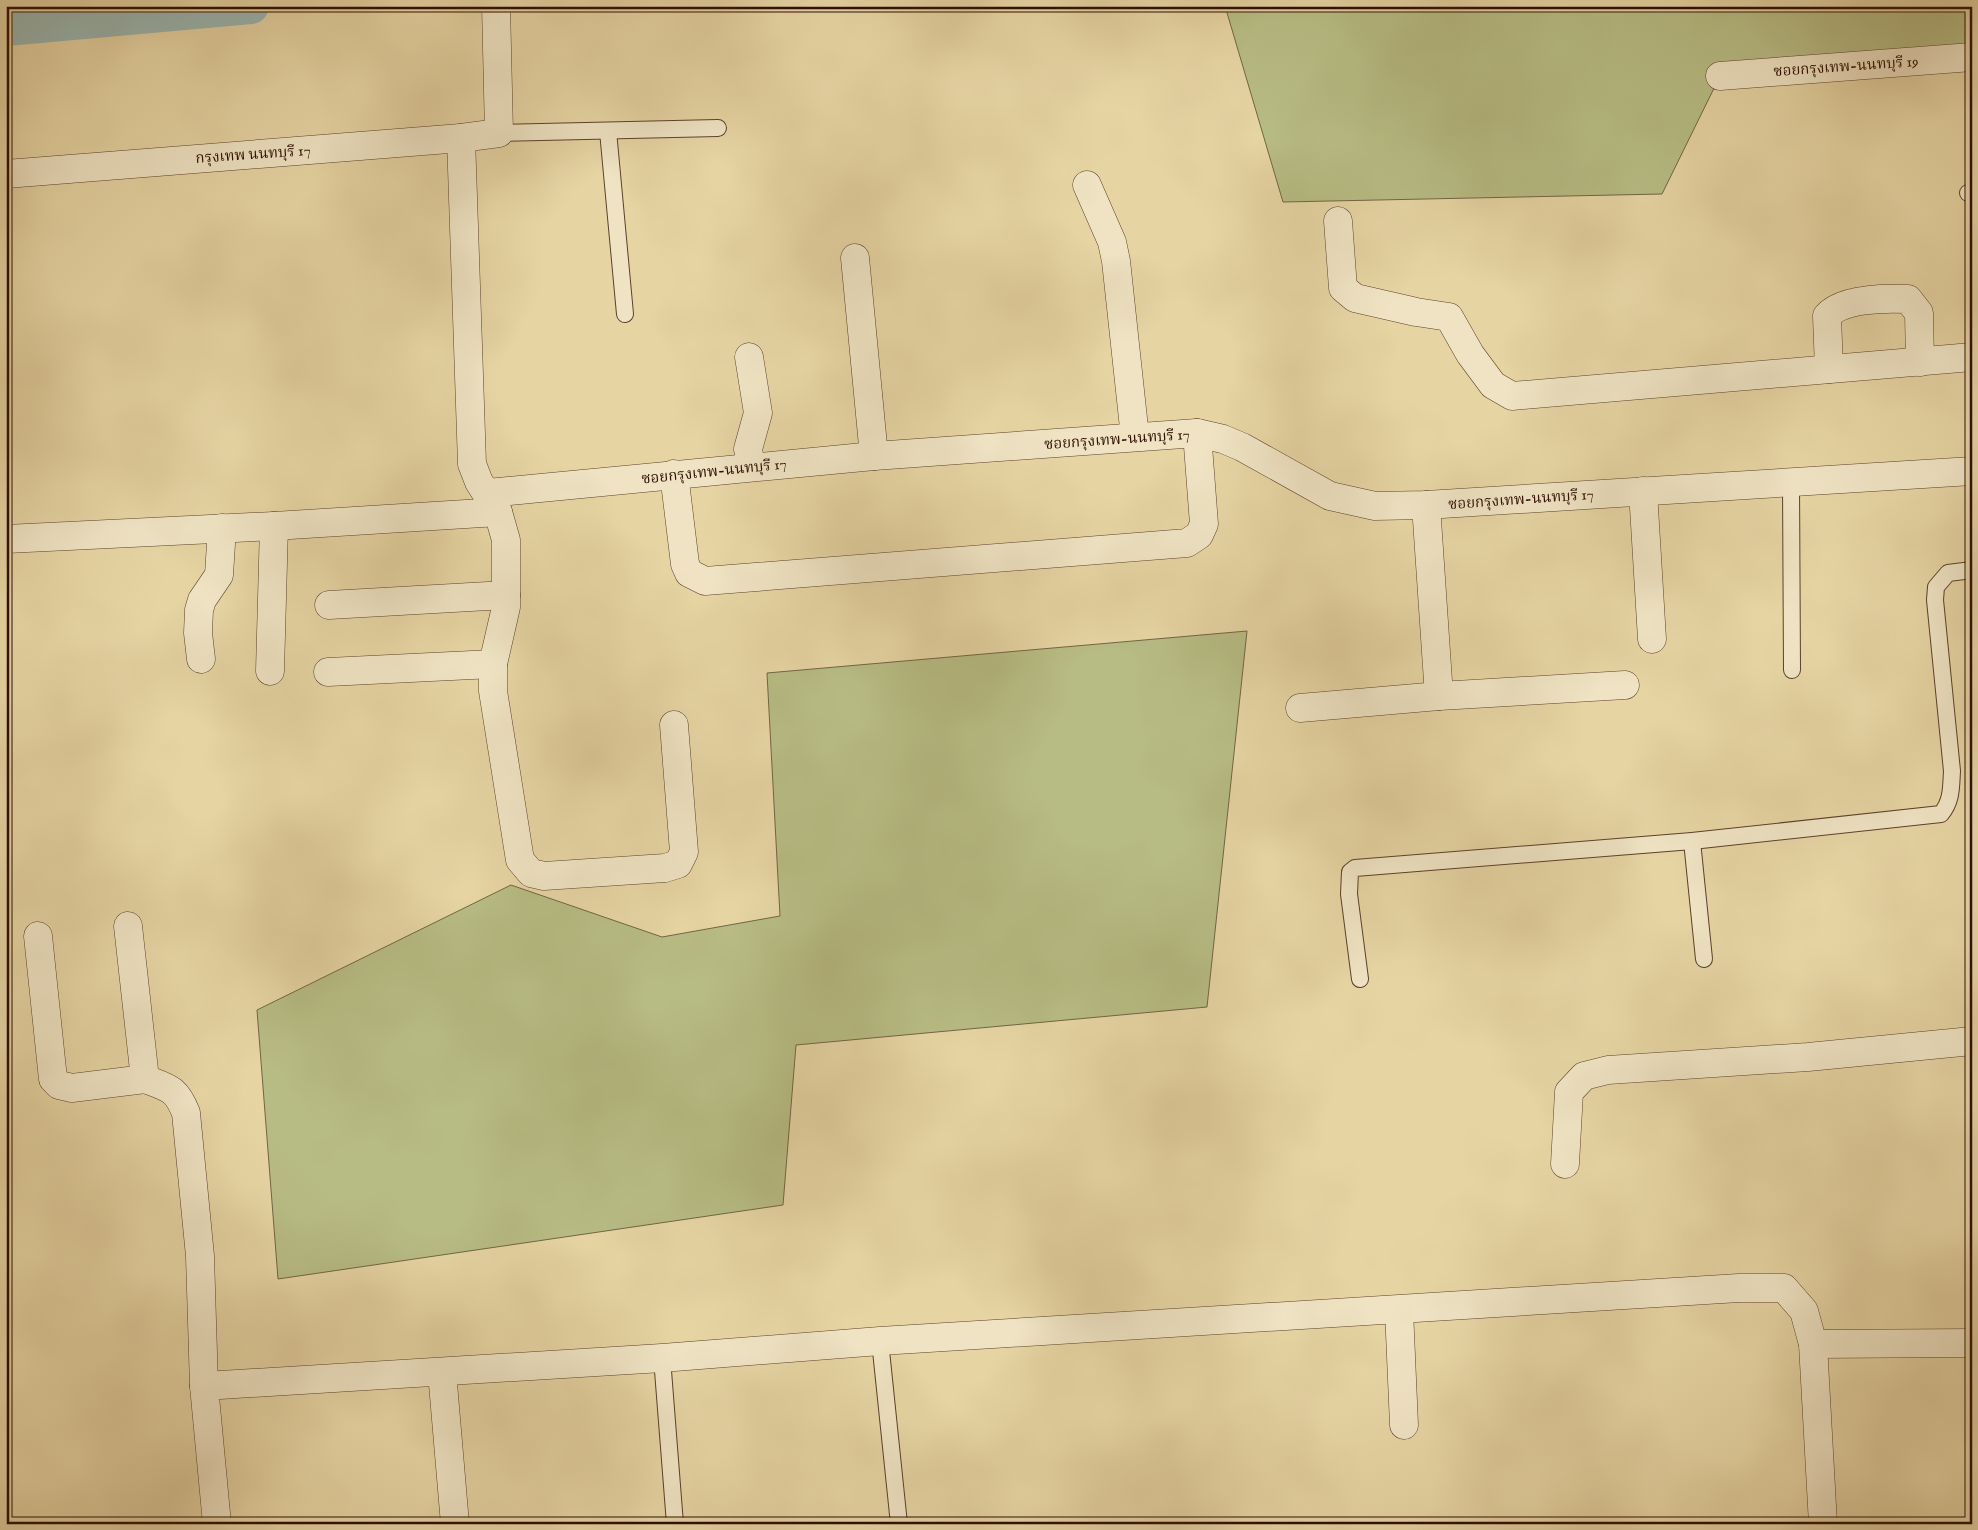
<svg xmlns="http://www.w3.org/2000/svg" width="1978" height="1530" viewBox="0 0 1978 1530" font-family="'IM FELL English','Noto Serif Thai',serif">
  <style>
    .green { fill: #b7bc84; stroke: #726542 }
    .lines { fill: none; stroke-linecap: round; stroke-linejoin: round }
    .canal { stroke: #9ab6b1; stroke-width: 36 }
    .service-casing { stroke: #5c402a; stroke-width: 18 }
    .minor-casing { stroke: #5c402a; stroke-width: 29 }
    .service { stroke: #efe3c3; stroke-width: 16 }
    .minor { stroke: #efe3c3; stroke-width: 28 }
    .labels { text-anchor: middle; stroke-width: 5; stroke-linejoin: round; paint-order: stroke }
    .street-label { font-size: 15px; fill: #2e0e01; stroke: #efe3c3 }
  </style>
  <rect width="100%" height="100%" fill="#e6d4a3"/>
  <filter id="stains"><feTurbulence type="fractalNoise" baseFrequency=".004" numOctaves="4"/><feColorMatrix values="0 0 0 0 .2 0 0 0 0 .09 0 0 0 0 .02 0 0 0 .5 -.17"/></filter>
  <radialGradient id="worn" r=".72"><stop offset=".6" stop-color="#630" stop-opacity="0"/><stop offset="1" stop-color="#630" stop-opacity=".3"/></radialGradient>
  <!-- green -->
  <g class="green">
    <polygon points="1225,6 1972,6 1972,46 1720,76 1662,194 1283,202"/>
    <polygon points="1247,631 1207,1007 796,1045 783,1205 278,1279 257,1010 511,885 662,937 780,916 767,673"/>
  </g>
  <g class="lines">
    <!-- canal -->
    <polyline class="canal" points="6,28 251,6"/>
    <!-- service casing -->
    <g class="service-casing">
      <g id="service">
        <polyline points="608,131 625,314"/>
        <polyline points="499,133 718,128"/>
        <polyline points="1968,193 1972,193"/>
        <polyline points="1791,483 1792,670"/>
        <polyline points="1692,841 1704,959"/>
        <path d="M1360,979l-11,-85 1,-22 5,-4 337,-27 249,-27c11,-13 10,-27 11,-43l-17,-171 1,-13 12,-14 24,-3"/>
        <polyline points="880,1341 899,1524"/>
        <polyline points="662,1358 675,1524"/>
      </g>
    </g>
    <!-- minor casing -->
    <g class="minor-casing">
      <g id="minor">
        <polyline points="1720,76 1972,57"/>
        <polyline points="461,138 472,464 479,482 498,512 506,540 506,607 493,664 493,691 520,860 531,873 544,876 665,868 678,864 684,852 674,725"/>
        <polyline points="6,174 461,138 499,133 496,6"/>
        <polyline points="1087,185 1112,242 1116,261 1135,437"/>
        <polyline points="1338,221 1343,288 1355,298 1416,312 1449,317 1470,354 1493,385 1512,396 1972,357"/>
        <polyline points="855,258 874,456"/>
        <polyline points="749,357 758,413 748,449 751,467"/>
        <path d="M1829,369l-2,-53c15,-18 59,-18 81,-17l11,14 1,49"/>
        <polyline points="674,474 685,564 689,573 705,581 1187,543 1199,535 1204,524 1197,433"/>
        <polyline points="1643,491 1652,639"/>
        <polyline points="488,493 874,456 1197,433 1223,439 1242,447 1330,496 1375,506 1426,505 1972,471"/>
        <polyline points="1426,505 1439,696"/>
        <polyline points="6,539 274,526 498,512"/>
        <polyline points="329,605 506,595"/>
        <polyline points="201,659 198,633 199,610 202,600 219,575 222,528"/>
        <polyline points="270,671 274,526"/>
        <polyline points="328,672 493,664"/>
        <polyline points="1300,708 1439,696 1625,685"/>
        <path d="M128,926l17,153c24,9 31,9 41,34l14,143 4,130"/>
        <polyline points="38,936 53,1079 59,1085 72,1088 145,1079"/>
        <polyline points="1565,1164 1569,1092 1584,1076 1608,1070 1808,1057 1972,1041"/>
        <polyline points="1399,1310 1404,1425"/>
        <polyline points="1813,1344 1972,1343"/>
        <polyline points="442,1372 455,1524"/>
        <polyline points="217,1524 204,1386 662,1358 880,1341 1739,1288 1784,1288 1804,1311 1813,1344 1823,1524"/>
      </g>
    </g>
    <!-- service -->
    <use href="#service" class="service"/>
    <!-- minor -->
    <use href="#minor" class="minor"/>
  </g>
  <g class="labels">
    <!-- street labels -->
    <g class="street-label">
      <text transform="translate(1846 66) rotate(-4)" y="5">ซอยกรุงเทพ-นนทบุรี 19</text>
      <text transform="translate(253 154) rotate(-4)" y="5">กรุงเทพ นนทบุรี 17</text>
      <text transform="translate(1117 439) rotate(-4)" y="5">ซอยกรุงเทพ-นนทบุรี 17</text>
      <text transform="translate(714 471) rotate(-6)" y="5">ซอยกรุงเทพ-นนทบุรี 17</text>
      <text transform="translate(1521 499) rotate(-4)" y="5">ซอยกรุงเทพ-นนทบุรี 17</text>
    </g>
  </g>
  <!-- margin -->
  <rect width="1978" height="1530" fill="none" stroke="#e6d4a3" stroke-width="25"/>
  <rect x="8" y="8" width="1963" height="1515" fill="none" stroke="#2e0e01" stroke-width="2.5"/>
  <rect x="12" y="12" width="1953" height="1505" fill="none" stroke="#2e0e01"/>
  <rect width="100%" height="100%" filter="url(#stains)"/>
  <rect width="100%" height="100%" fill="url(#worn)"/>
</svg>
